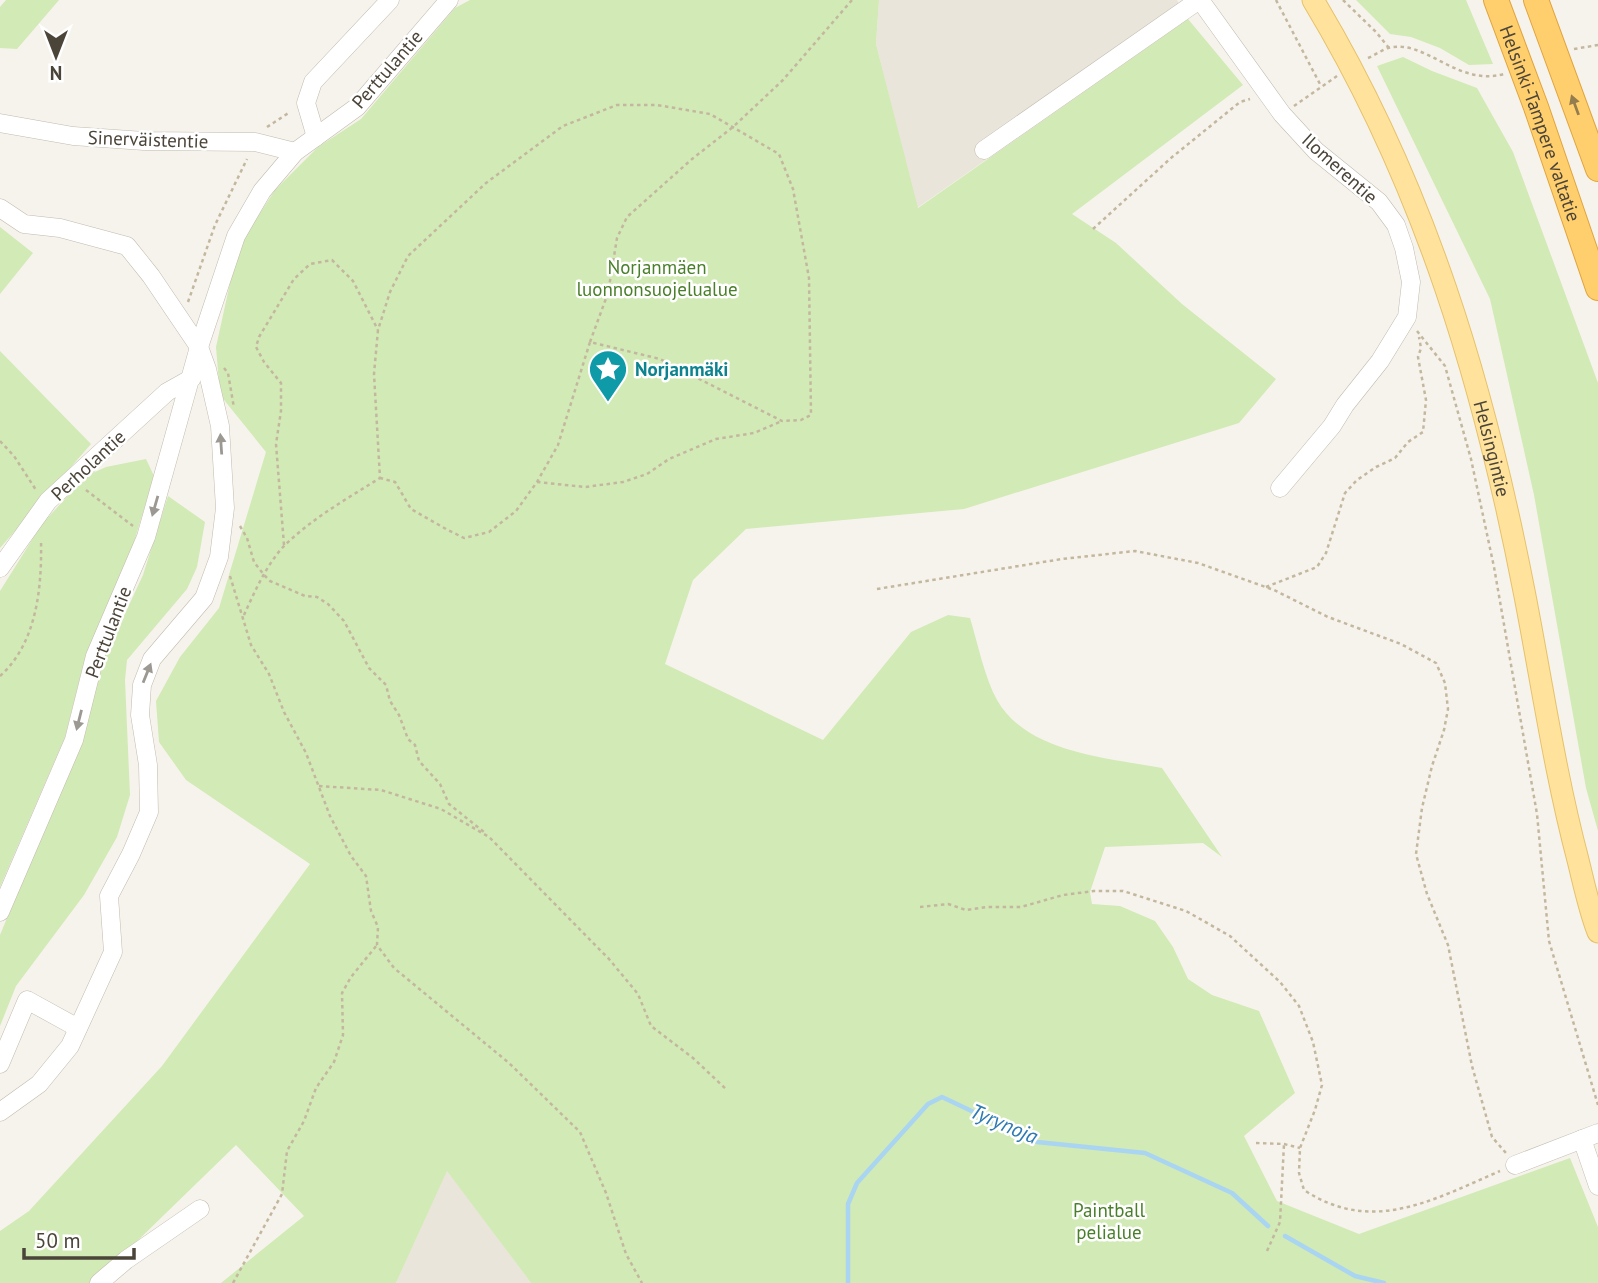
<svg xmlns="http://www.w3.org/2000/svg" width="1598" height="1283" viewBox="0 0 1598 1283" font-family="'PT Sans',sans-serif">
  <style>
    .residential { fill: #eae5da }
    .green { fill: #d2eab5 }
    .lines { fill: none; stroke-linecap: round; stroke-linejoin: round }
    .stream { stroke: #a9d4f2; stroke-width: 4.5 }
    .minor-casing { stroke: #c2bbae; stroke-width: 19 }
    .major-casing { stroke: #e6c16a; stroke-width: 23 }
    .highway-casing { stroke: #e0a43c; stroke-width: 26 }
    .path { stroke: #c4b79f; stroke-width: 2.5; stroke-dasharray: 3.5 3.5; stroke-linecap: butt }
    .minor { stroke: #fff; stroke-width: 18 }
    .major { stroke: #ffe39c; stroke-width: 21 }
    .highway { stroke: #ffcf6e; stroke-width: 24 }
    .oneway { fill: #937c4e }
    .oneway2 { fill: #9c9892 }
    .labels { text-anchor: middle; stroke-width: 5; stroke-linejoin: round; paint-order: stroke }
    .street-label { font-size: 19px; fill: #4b4439; stroke: #fff }
    .park-label { font-size: 19px; fill: #4a7f2a; stroke: #fff }
    .culture-label { font-size: 19px; font-weight: bold; fill: #0d838f; stroke: #fff; text-anchor: start }
    .water-label { font-size: 21px; font-style: italic; fill: #2e7ab2; stroke: #fff }
  </style>
  <rect width="100%" height="100%" fill="#f6f3ec"/>
  <!-- residential -->
  <g class="residential">
    <polygon points="879,0 1177,0 1188,19 917,208 876,44"/>
    <polygon points="447,1170 531,1283 396,1283"/>
  </g>
  <!-- green -->
  <g class="green">
    <polygon points="6,0 59,0 17,49 0,48 0,7"/>
    <path d="M470,0h409l-3,44 42,164 270,-189 55,66 -171,129 44,29 66,61 94,75 -37,44 -275,86 -218,20 -53,51 -28,84 158,76 88,-108 37,-17 22,3c8,26 14,58 27,82 30,53 111,58 165,68l60,89 -19,-14 -98,4 -15,45 2,12 28,2 35,15 18,26 15,32 24,16 47,16 36,82 -51,43 33,65 82,33 211,-76 28,69v56h-1067l-84,-112 -51,112h-175l83,-67 -68,-71 -142,138h-94v-52l29,-20 133,-145 148,-202 -124,-84 -27,-38 -3,-41 24,-44 39,-49 47,-156 -46,-57 -4,-48 22,-100 37,-57 43,-43 43,-28 94,-111z"/>
    <polygon points="1356,0 1466,0 1493,64 1469,65 1440,48 1411,37 1390,34"/>
    <polygon points="1403,57 1432,71 1477,88 1513,152 1598,383 1598,831 1586,788 1534,495 1490,299 1377,66"/>
    <polygon points="0,227 33,253 0,294"/>
    <polygon points="0,351 91,444 0,548"/>
    <polygon points="146,459 154,476 134,542 83,666 65,737 0,887 0,591 42,524 86,476 106,467"/>
    <polygon points="168,496 205,522 197,567 187,589 127,660 125,680 130,795 117,837 84,895 16,986 0,1026 0,935 79,744 102,663 143,575"/>
  </g>
  <g class="lines">
    <!-- stream -->
    <g class="stream">
      <polyline points="1285,1236 1355,1276 1384,1283"/>
      <polyline points="848,1283 848,1204 857,1183 928,1104 942,1097 1037,1142 1145,1153 1232,1193 1268,1226"/>
    </g>
    <!-- minor casing -->
    <g class="minor-casing">
      <g id="minor">
        <polyline points="1200,0 1282,114 1316,151 1379,202 1396,225 1404,248 1411,282 1407,317 1380,361 1345,405 1332,426 1280,488"/>
        <polyline points="0,123 73,136 144,141 255,142 295,152"/>
        <polyline points="316,137 306,103 313,82 390,0"/>
        <polyline points="984,150 1199,0"/>
        <polyline points="0,208 24,224 60,228 127,246 151,276 199,347 207,369 220,426 225,508 219,557 204,598 152,659 142,685 140,715 148,765 149,812 131,854 109,896 113,952 70,1046 39,1084 0,1112"/>
        <polyline points="0,568 48,501 167,392 192,378"/>
        <polyline points="0,912 74,740 95,656 146,537 199,347 236,236 262,191 295,152 357,107 449,0"/>
        <polyline points="0,1064 27,1000 78,1028"/>
        <polyline points="1582,1139 1598,1186"/>
        <polyline points="1515,1165 1598,1133"/>
        <polyline points="99,1283 126,1260 200,1209"/>
      </g>
    </g>
    <!-- major casing -->
    <g class="major-casing">
      <g id="major">
        <path id="s1" d="M1313,0c112,186 171,384 212,596 17,88 30,177 53,264 6,24 11,49 20,72"/>
      </g>
    </g>
    <!-- highway casing -->
    <g class="highway-casing">
      <g id="highway">
        <path id="s2" d="M1496,0l40,107 62,181"/>
        <polyline points="1536,0 1598,169"/>
      </g>
    </g>
    <!-- path -->
    <g class="path">
      <polyline points="1276,0 1321,86"/>
      <polyline points="1343,0 1376,32 1389,48"/>
      <polyline points="1574,49 1598,45"/>
      <path d="M1368,58c7,-3 14,-8 20,-10 37,-10 69,39 116,26"/>
      <polyline points="1294,106 1337,76"/>
      <polyline points="267,127 290,112"/>
      <polyline points="1093,229 1171,158 1240,102 1250,99"/>
      <polyline points="188,302 215,225 247,159"/>
      <polyline points="1417,331 1445,366 1471,459 1494,567 1537,814 1549,941 1598,1105"/>
      <polyline points="590,342 608,293 617,238 627,217 692,159 733,127 783,80 852,0"/>
      <polyline points="224,368 228,373 234,408"/>
      <polyline points="0,441 14,456 36,490"/>
      <polyline points="537,482 585,487 623,482 647,474 669,459 716,439 754,433 782,421"/>
      <polyline points="86,490 133,526"/>
      <polyline points="240,526 247,538 254,562 264,575 270,581 305,596 317,597 328,604 344,621 369,668 386,685 390,701 399,715 408,739 415,745 419,761 440,784 449,804 484,832"/>
      <polyline points="284,545 276,444 281,411 281,383 264,362 256,347 259,337 294,279 310,264 332,260 353,281 378,330"/>
      <polyline points="230,576 251,645 269,674 284,712 306,753 330,816 351,856 366,876 371,911 378,927 377,945 394,968 509,1063 580,1132 606,1193 626,1254 642,1283"/>
      <polyline points="1266,587 1317,567 1326,553 1345,493 1357,480 1376,467 1395,458 1408,442 1423,432 1426,400 1418,357 1421,348 1419,337"/>
      <polyline points="877,589 1062,559 1135,551 1198,563 1274,590 1328,617 1401,644 1436,663 1445,683 1448,709 1444,730 1432,766 1422,808 1416,854 1427,894 1448,945 1472,1066 1492,1137 1506,1153"/>
      <path d="M244,615c11,-24 23,-52 42,-71 27,-26 62,-46 94,-66l-6,-104 4,-44 12,-38 18,-36 78,-73 77,-57 54,-21h40l53,9 69,40 14,35 16,89 2,137 -10,5 -19,1 -122,-62 -70,-17 -32,103 -21,37 -21,29 -27,21 -25,6 -18,-9 -35,-20 -16,-27 -15,-4"/>
      <path d="M0,676c37,-33 42,-89 41,-136"/>
      <polyline points="319,786 381,790 441,809 489,837 609,959 638,994 651,1026 693,1058 727,1090"/>
      <path d="M920,907l28,-3 18,6 21,-3h34l42,-12 31,-4h29l63,20 44,25 50,46 19,24 14,36 9,43 -7,25 -15,38 -1,25 5,17c68,45 129,10 196,-19"/>
      <polyline points="1256,1143 1284,1144 1300,1148"/>
      <polyline points="1267,1251 1280,1222 1284,1144"/>
      <polyline points="233,1283 282,1194 287,1151 304,1121 316,1088 334,1062 343,1035 342,993 351,977 377,945"/>
    </g>
    <!-- minor -->
    <use href="#minor" class="minor"/>
    <!-- major -->
    <use href="#major" class="major"/>
    <!-- highway -->
    <use href="#highway" class="highway"/>
  </g>
  <!-- one-way arrows -->
  <defs><path id="oneway-solid" d="M-6-.8H1V-3.2L6.5 0L1 3.2V.8H-6Z" transform="scale(1.75)"/></defs>
  <use class="oneway" href="#oneway-solid" transform="translate(1575 105) rotate(-110)"/>
  <g class="oneway2">
    <use href="#oneway-solid" transform="translate(221 444) rotate(-94)"/>
    <use href="#oneway-solid" transform="translate(155 506) rotate(106)"/>
    <use href="#oneway-solid" transform="translate(147 673) rotate(-68)"/>
    <use href="#oneway-solid" transform="translate(79 720) rotate(104)"/>
  </g>
  <!-- icons -->
  <defs>
    <g id="sight-pin" transform="scale(2.0125)"><path d="M0 17L-7.5 6A9.5 9.5 0 1 1 7.5 6Z" fill="#0f9aa8" stroke="#fff"/><path d="M0-6L1.8-2.2L6-1.7L2.9 1.2L3.7 5.4L0 3.3L-3.7 5.4L-2.9 1.2L-6-1.7L-1.8-2.2Z" fill="#fff"/></g>
  </defs>
  <g fill-rule="evenodd">
    <use href="#sight-pin" x="608" y="369"/>
  </g>
  <g class="labels">
    <!-- street labels -->
    <g class="street-label">
      <text transform="translate(387 69) rotate(-49)" y="7">Perttulantie</text>
      <text dy="7" stroke="none"><textPath href="#s2" startOffset="131">Helsinki-Tampere valtatie</textPath></text>
      <text transform="translate(148 139) rotate(2)" y="7">Sinerväistentie</text>
      <text transform="translate(1340 168) rotate(42)" y="7">Ilomerentie</text>
      <text dy="7" stroke="none"><textPath href="#s1" startOffset="485">Helsingintie</textPath></text>
      <text transform="translate(88 465) rotate(-43)" y="7">Perholantie</text>
      <text transform="translate(108 632) rotate(-69)" y="7">Perttulantie</text>
    </g>
    <!-- park labels -->
    <g class="park-label">
      <text x="657" y="274">Norjanmäen<tspan x="657" dy="22">luonnonsuojelualue</tspan></text>
      <text x="1109" y="1217">Paintball<tspan x="1109" dy="22">pelialue</tspan></text>
    </g>
    <!-- culture labels -->
    <g class="culture-label">
      <text x="635" y="376">Norjanmäki</text>
    </g>
    <!-- water labels -->
    <g class="water-label">
      <text transform="translate(1004 1124) rotate(23)" y="7">Tyrynoja</text>
    </g>
  </g>
  <!-- north arrow -->
  <g transform="translate(56 56) rotate(180)" stroke="#ffffff" stroke-width="5" paint-order="stroke">
  <path d="M0-5L12 26L0 18L-12 26Z" fill="#4b4439"/>
  <text y="-10" font-size="19" font-weight="bold" text-anchor="middle" fill="#4b4439">N</text>
  </g>
  <!-- scale -->
  <path d="M24 1248v10h110v-10" fill="none" stroke="#4b4439" stroke-width="3.5"/>
  <text x="35" y="1248" font-size="21" fill="#4b4439" stroke="#ffffff" stroke-width="5" paint-order="stroke">50 m</text>
</svg>
